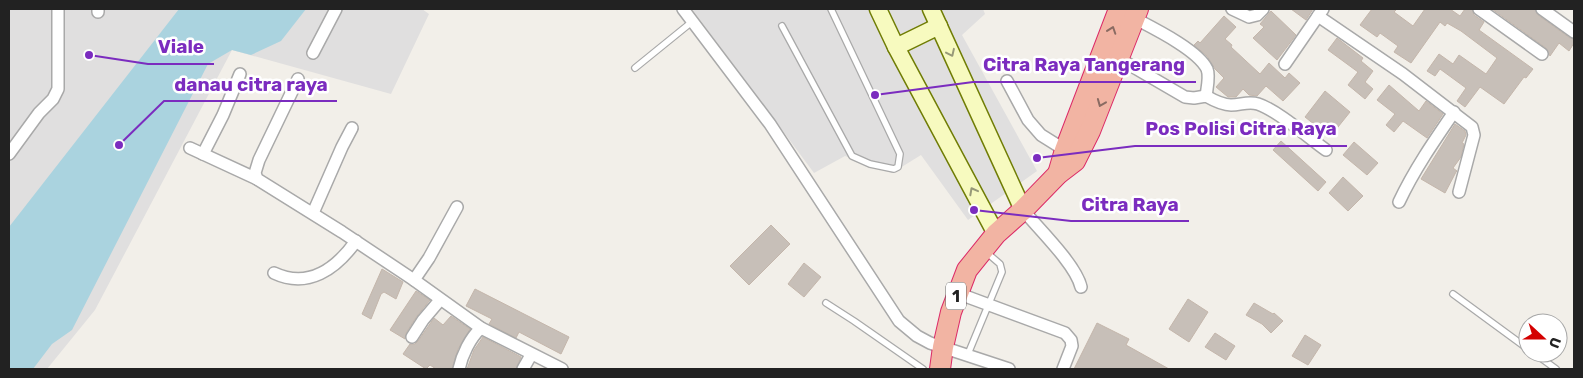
<svg xmlns="http://www.w3.org/2000/svg" width="1583" height="378" viewBox="0 0 1583 378" font-family="Rubik,sans-serif">
  <style>
    .residential { fill: #e0dfdf }
    .water { fill: #aad3df }
    .building { fill: #c7bfb8; stroke: #c4b6ab }
    .lines { fill: none; stroke-linecap: round; stroke-linejoin: round }
    .service-casing { stroke: #a9a9a9; stroke-width: 8 }
    .minor-casing { stroke: #a9a9a9; stroke-width: 14 }
    .secondary-casing { stroke: #707d05; stroke-width: 19 }
    .trunk-casing { stroke: #dc2a67; stroke-width: 22 }
    .service { stroke: #fff; stroke-width: 5.5 }
    .minor { stroke: #fff; stroke-width: 11 }
    .secondary { stroke: #f7fabf; stroke-width: 16 }
    .trunk { stroke: #f2b4a3; stroke-width: 20 }
    .oneway { stroke: #8a6b62 }
    .oneway2 { stroke: #979978 }
    .labels { text-anchor: middle; stroke-width: 5; stroke-linejoin: round; paint-order: stroke }
    .shield { fill: #fff; stroke: #646464; stroke-width: 1 }
    .shield-label { font-size: 16px; font-weight: bold; fill: #222 }
    .leader { fill: none; stroke: #7b2cbf; stroke-width: 2 }
    .callout-dot { fill: #7b2cbf; stroke: #fff; stroke-width: 2 }
    .callout-label { font-size: 19px; text-anchor: middle; font-weight: bold; fill: #7b2cbf; stroke: #fff; stroke-width: 5; stroke-linejoin: round; paint-order: stroke }
  </style>
  <rect width="100%" height="100%" fill="#f2efe9"/>
  <!-- residential -->
  <g class="residential">
    <polygon points="9,9 422,9 429,14 391,94 232,50 95,310 47,369 9,369"/>
    <polygon points="692,9 983,9 985,14 962,35 1037,171 968,220 921,155 892,173 845,156 814,173"/>
  </g>
  <!-- water -->
  <polygon class="water" points="179,9 306,9 281,41 251,55 232,50 208,64 72,330 52,344 33,369 9,369 9,227"/>
  <!-- building -->
  <g class="building">
    <polygon points="1291,9 1313,9 1306,20"/>
    <polygon points="1372,9 1397,9 1394,12 1413,26 1425,9 1450,9 1460,16 1465,9 1472,9 1474,15 1484,22 1479,30 1533,69 1526,78 1524,77 1504,104 1480,87 1465,107 1457,101 1466,88 1440,69 1435,76 1427,71 1439,54 1453,64 1459,55 1486,74 1497,58 1461,31 1447,23 1445,26 1440,22 1411,63 1394,52 1398,46 1380,33 1377,37 1360,25"/>
    <polygon points="1492,9 1535,9 1538,15 1570,38 1574,39 1574,43 1569,51 1559,43 1550,56 1546,48"/>
    <polygon points="1271,11 1296,35 1277,60 1253,38 1264,27 1260,24"/>
    <polygon points="1224,16 1236,27 1225,39 1232,45 1231,47 1260,74 1269,63 1285,78 1289,73 1300,83 1283,101 1266,86 1257,96 1249,95 1243,89 1236,97 1228,97 1216,87 1224,78 1215,69 1207,56 1194,45 1198,41 1200,43"/>
    <polygon points="1337,38 1363,58 1361,61 1373,71 1365,82 1373,89 1365,99 1348,85 1358,72 1328,50"/>
    <polygon points="1389,85 1419,111 1426,101 1443,114 1427,138 1403,121 1394,132 1386,125 1395,114 1377,100"/>
    <polygon points="1325,91 1350,112 1330,137 1305,117"/>
    <polygon points="1455,124 1465,131 1466,135 1462,143 1464,144 1461,157 1453,168 1457,171 1456,172 1445,193 1421,179"/>
    <polygon points="1281,141 1326,182 1318,191 1273,150"/>
    <polygon points="1354,142 1378,163 1367,175 1343,155"/>
    <polygon points="1343,177 1363,196 1348,211 1329,193"/>
    <polygon points="771,225 790,244 749,285 730,266"/>
    <polygon points="804,263 821,277 804,297 788,284"/>
    <polygon points="382,269 403,282 396,299 384,292 381,294 371,319 362,314"/>
    <polygon points="475,289 569,337 561,354 519,332 516,338 489,324 492,319 466,306"/>
    <polygon points="416,291 430,300 417,316 406,333 405,339 390,330"/>
    <polygon points="1188,299 1208,312 1189,342 1169,329"/>
    <polygon points="1254,303 1273,314 1274,313 1283,321 1271,333 1262,324 1246,315"/>
    <polygon points="451,316 470,329 458,349 452,369 436,369 430,365 426,369 403,354 410,344 415,344 418,341 434,318 443,325"/>
    <polygon points="1097,323 1129,339 1126,345 1169,369 1074,369"/>
    <polygon points="1215,333 1235,346 1226,360 1205,347"/>
    <polygon points="1305,335 1321,345 1308,365 1292,356"/>
    <polygon points="483,337 521,357 516,369 467,369 474,350"/>
  </g>
  <g class="lines">
    <!-- service casing -->
    <g class="service-casing">
      <g id="service">
        <polyline points="782,26 852,156 870,164 894,169 898,167 900,154 831,9"/>
        <polyline points="635,68 693,21"/>
        <polyline points="1453,294 1528,349"/>
        <polyline points="826,303 854,321 923,369"/>
        <polyline points="1534,353 1556,369"/>
        <polyline points="968,354 1002,272 1000,264 986,252"/>
      </g>
    </g>
    <!-- minor casing -->
    <g class="minor-casing">
      <g id="minor">
        <polyline points="683,9 770,124 899,321 917,336 930,343 1009,369"/>
        <polyline points="1232,9 1249,17 1257,15 1263,9"/>
        <polyline points="1323,9 1318,16 1403,74 1472,127 1474,135 1459,192"/>
        <polyline points="1479,9 1542,54"/>
        <polyline points="1542,9 1574,32"/>
        <polyline points="98,12 98,9"/>
        <path d="M1134,18c19,10 64,32 73,51 3,7 0,19 -1,27"/>
        <polyline points="313,53 336,9"/>
        <path d="M1118,58l67,39 9,1 12,-2c7,4 16,9 25,9 10,0 17,-4 27,-1 19,6 51,34 68,46"/>
        <polyline points="1285,64 1318,16"/>
        <polyline points="298,79 259,160 255,173 257,179 342,232 414,280 481,328 562,369"/>
        <polyline points="1007,81 1028,120 1041,135 1065,150"/>
        <polyline points="190,148 257,179"/>
        <polyline points="9,154 39,113 53,99 58,89 58,9"/>
        <polyline points="203,154 223,115 240,74"/>
        <path d="M1399,202c15,-32 35,-61 55,-90"/>
        <path d="M1023,210c16,19 53,55 58,77"/>
        <polyline points="313,213 342,147 352,128"/>
        <path d="M274,273c34,16 62,-4 82,-32"/>
        <polyline points="414,280 429,258 457,207"/>
        <polyline points="957,293 1065,333 1071,340 1072,346 1063,369"/>
        <polyline points="412,337 423,320 440,300"/>
        <path d="M459,369c3,-14 11,-31 22,-41"/>
        <polyline points="523,369 531,355"/>
      </g>
    </g>
    <!-- secondary casing -->
    <g class="secondary-casing">
      <g id="secondary">
        <polyline points="878,9 896,47 996,234"/>
        <polyline points="931,9 1023,210"/>
        <polyline points="896,47 939,26"/>
      </g>
    </g>
    <!-- trunk casing -->
    <g class="trunk-casing">
      <g id="trunk">
        <polyline points="1058,174 1065,150 1119,9"/>
        <polyline points="940,369 943,347 951,312 967,270 996,234 1023,210 1058,174 1075,161 1090,131 1138,9"/>
      </g>
    </g>
    <!-- service -->
    <use href="#service" class="service"/>
    <!-- minor -->
    <use href="#minor" class="minor"/>
    <!-- secondary -->
    <use href="#secondary" class="secondary"/>
    <!-- trunk -->
    <use href="#trunk" class="trunk"/>
  </g>
  <!-- one-way arrows -->
  <defs><path id="oneway-chevron" d="M-2-3.5L2.5 0L-2 3.5" fill="none" stroke-width="1.6" stroke-linecap="round" stroke-linejoin="round" transform="scale(1.25)"/></defs>
  <g class="oneway">
    <use href="#oneway-chevron" transform="translate(1112 30) rotate(-71)"/>
    <use href="#oneway-chevron" transform="translate(1101 103) rotate(112)"/>
  </g>
  <g class="oneway2">
    <use href="#oneway-chevron" transform="translate(951 53) rotate(65)"/>
    <use href="#oneway-chevron" transform="translate(973 191) rotate(-118)"/>
  </g>
  <g class="labels">
    <!-- shield labels -->
    <rect class="shield" x="946" y="282.5" width="20" height="27" rx="4"/>
    <g class="shield-label">
      <text x="956" y="302">1</text>
    </g>
  </g>
  <!-- callouts -->
  <path class="leader" d="M89 55L148 64H214M875 95L973 82H1196M119 145L164 101H337M1037 158L1135 146H1347M974 210L1071 221H1189"/>
  <g class="callout-dot">
    <circle cx="89" cy="55" r="5"/>
    <circle cx="875" cy="95" r="5"/>
    <circle cx="119" cy="145" r="5"/>
    <circle cx="1037" cy="158" r="5"/>
    <circle cx="974" cy="210" r="5"/>
  </g>
  <g class="callout-label">
    <text x="181" y="53">Viale</text>
    <text x="1084" y="71">Citra Raya Tangerang</text>
    <text x="251" y="91">danau citra raya</text>
    <text x="1241" y="135">Pos Polisi Citra Raya</text>
    <text x="1130" y="211">Citra Raya</text>
  </g>
  <!-- border -->
  <rect width="1583" height="378" fill="none" stroke="#222222" stroke-width="20"/>
  <!-- north arrow -->
  <g transform="translate(1543 338) rotate(111)"><circle r="24" fill="#ffffff" stroke="#a7a7a7"/>
  <path d="M0-4L9 19L0 12L-9 19Z" fill="#d40000"/>
  <text y="-8" font-size="14" font-weight="bold" text-anchor="middle" fill="#222222">U</text>
  </g>
</svg>
